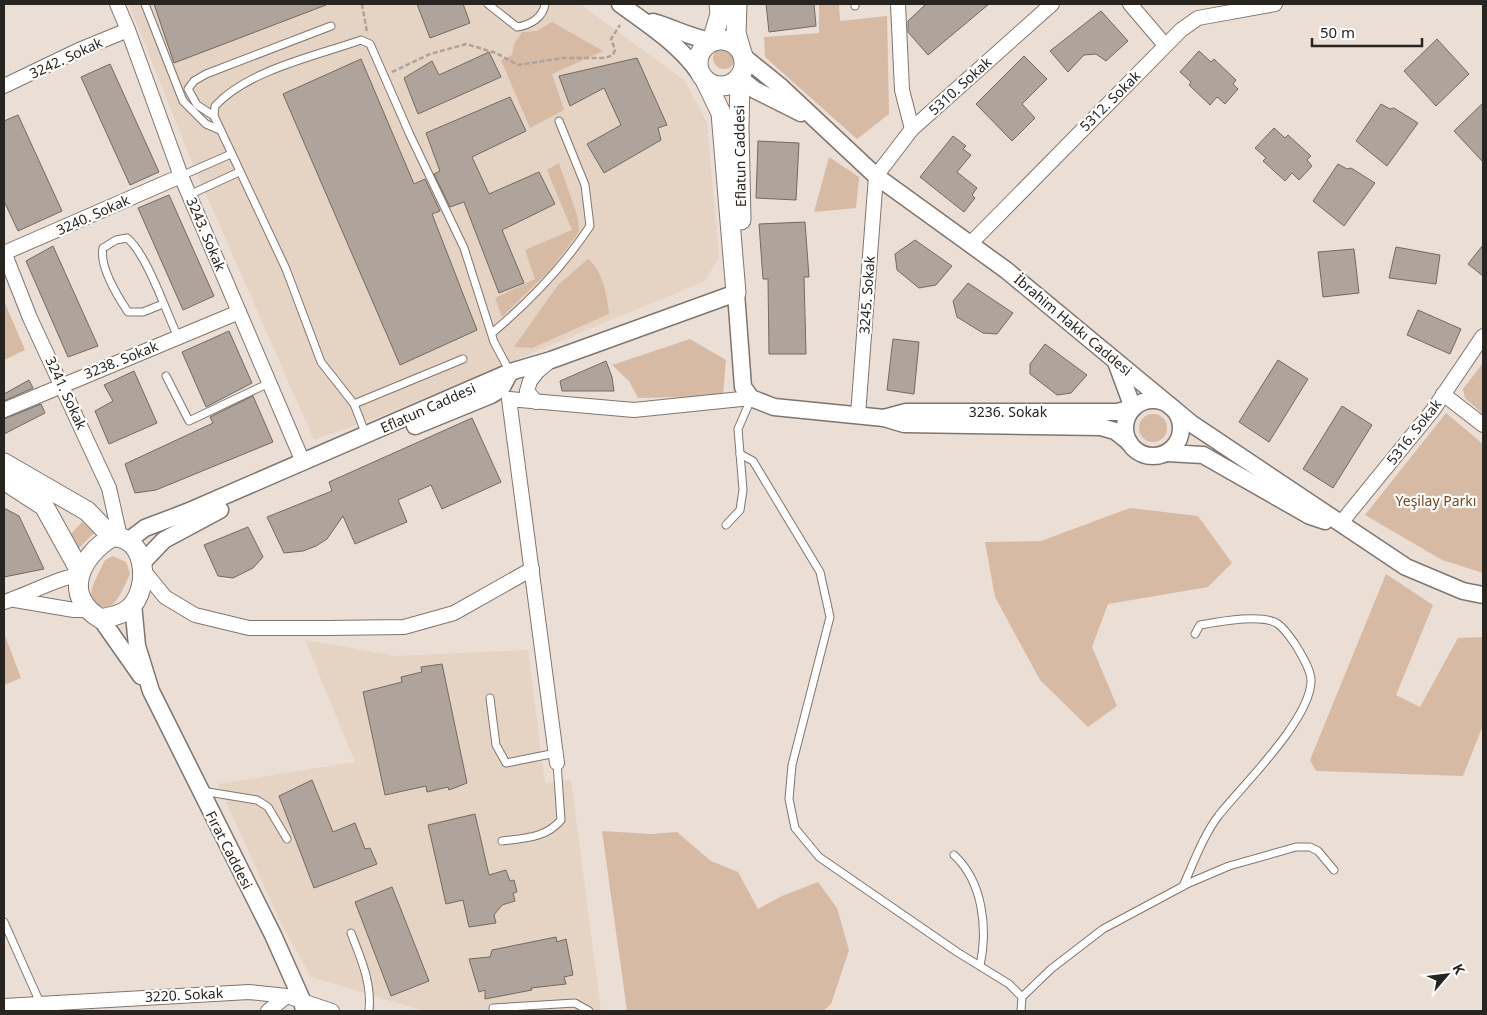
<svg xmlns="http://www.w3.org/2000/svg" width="1487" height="1015" viewBox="0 0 1487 1015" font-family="'Noto Sans',sans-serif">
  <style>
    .built { fill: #e5d3c4 }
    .green { fill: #d7baa3 }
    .building { fill: #afa49b; stroke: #746960 }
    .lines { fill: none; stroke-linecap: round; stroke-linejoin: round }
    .service-casing { stroke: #80756d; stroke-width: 9 }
    .minor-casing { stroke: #80756d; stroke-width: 16 }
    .tertiary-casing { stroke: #80756d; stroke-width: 19 }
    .secondary-casing { stroke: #80756d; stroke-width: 21 }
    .path { stroke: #ada39b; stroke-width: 2.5; stroke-dasharray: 5 2.5; stroke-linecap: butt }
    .service { stroke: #fff; stroke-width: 7 }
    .minor { stroke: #fff; stroke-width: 14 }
    .tertiary { stroke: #fff; stroke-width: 16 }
    .secondary { stroke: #fff; stroke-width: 19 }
    .labels { text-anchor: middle; stroke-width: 4.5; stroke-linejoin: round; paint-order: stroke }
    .street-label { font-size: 14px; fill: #282420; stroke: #fff }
    .park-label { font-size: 14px; fill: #76471c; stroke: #fff }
  </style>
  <rect width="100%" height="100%" fill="#ebded5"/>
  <!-- built -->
  <g class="built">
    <polygon points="129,4 580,4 685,81 707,122 719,257 705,281 383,415 314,440 191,160"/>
    <polygon points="305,640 396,656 528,650 545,783 571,780 601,1011 424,1011 311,977 279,919 218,784 355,762"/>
  </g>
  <!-- green -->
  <g class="green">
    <polygon points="819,4 839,4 840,21 887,16 889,114 857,139 765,57 764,37 819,33"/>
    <polygon points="552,22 603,51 552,74 564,110 530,128 501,60 512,55 514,44 522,32 537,31"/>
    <circle cx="724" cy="58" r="11"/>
    <polygon points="829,157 859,177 856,208 814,212"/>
    <polygon points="559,163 578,218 579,232 551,269 502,317 495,298 535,279 525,250 572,230 547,170"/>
    <path d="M588,259c15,12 19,37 21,55l-77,34 -18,-1 44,-62z"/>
    <polygon points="4,301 25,350 4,360"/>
    <polygon points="690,339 726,360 723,396 638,398 629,381 612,365"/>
    <polygon points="1483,363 1483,414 1465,398 1463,389"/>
    <polygon points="1446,413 1483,444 1483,573 1442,560 1365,515"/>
    <circle cx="1153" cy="428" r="14"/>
    <polygon points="1130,508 1198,516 1232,563 1208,587 1108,604 1092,647 1117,706 1088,727 1040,680 995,597 985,542 1041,541"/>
    <polygon points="82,522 94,533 75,552 67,538"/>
    <path d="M113,556l13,6 4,12c-8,16 -17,47 -38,26l-1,-6 2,-9 12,-25z"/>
    <polygon points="1386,574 1433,605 1396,695 1420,707 1458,638 1483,637 1483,725 1463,776 1316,771 1310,760"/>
    <polygon points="4,633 21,678 4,685"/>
    <polygon points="602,831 651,834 677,832 711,861 738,872 758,909 782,896 818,882 837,908 849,950 831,1004 823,1011 627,1011"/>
  </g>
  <!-- building -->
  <g class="building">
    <polygon points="154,4 326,4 326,5 174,63"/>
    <polygon points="417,4 463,4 470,23 430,38"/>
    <polygon points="766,4 814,4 816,26 769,32"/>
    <polygon points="926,4 989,4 928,55 908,32 908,21"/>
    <polygon points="1101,11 1128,41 1106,61 1096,54 1084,55 1068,72 1050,51"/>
    <polygon points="1437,39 1469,74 1436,106 1404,71"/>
    <polygon points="1199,51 1211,62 1214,59 1236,80 1233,84 1238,89 1225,104 1217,97 1210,105 1189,85 1191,82 1180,72"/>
    <polygon points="489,52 501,77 418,114 404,78 432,61 439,75"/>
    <polygon points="1024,56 1047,79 1022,104 1035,118 1012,141 976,104"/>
    <polygon points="637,58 667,125 658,128 661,140 604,173 587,144 621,125 604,88 570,106 559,76"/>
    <polygon points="361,59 414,184 425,179 440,211 432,214 477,330 400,365 283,94"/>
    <polygon points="110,64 159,172 130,185 81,77"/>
    <polygon points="510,97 526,131 472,157 489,194 539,172 555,204 502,230 524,283 499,293 464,202 450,207 434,174 440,171 426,133"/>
    <polygon points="1483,103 1483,162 1454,131"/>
    <polygon points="1381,104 1390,109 1394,108 1418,123 1387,166 1356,141"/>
    <polygon points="18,115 62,211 18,231 4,201 4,121"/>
    <polygon points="1274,128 1285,138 1288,135 1311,156 1307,160 1312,166 1299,180 1292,173 1285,181 1263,161 1266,158 1255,148"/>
    <polygon points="953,136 966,146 963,149 971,155 957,172 977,188 972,195 975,198 964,212 920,177"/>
    <polygon points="758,141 799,143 796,200 756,198"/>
    <polygon points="1338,164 1347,169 1351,168 1375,183 1344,226 1313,201"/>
    <polygon points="169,195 214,296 183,310 138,208"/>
    <polygon points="805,222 809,277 804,277 806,354 769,354 768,279 763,279 759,224"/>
    <polygon points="915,240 952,266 936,285 919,288 897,270 895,254"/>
    <polygon points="1483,245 1483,276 1468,264"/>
    <polygon points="53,246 98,346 68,357 26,261"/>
    <polygon points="1396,247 1440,255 1436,284 1389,278"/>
    <polygon points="1354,249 1359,293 1323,297 1318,252"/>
    <polygon points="968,283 1013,313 997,334 983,333 957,317 953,301"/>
    <polygon points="1418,310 1461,329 1450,354 1407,335"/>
    <polygon points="229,331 252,383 206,407 182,352"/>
    <polygon points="893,339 919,342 914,394 887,390"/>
    <polygon points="1045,344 1087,375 1071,393 1057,395 1030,374 1030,364"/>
    <polygon points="1278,360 1308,379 1269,442 1239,422"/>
    <polygon points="606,361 612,377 614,391 562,391 560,381"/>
    <polygon points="134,371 157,423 109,444 95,411 113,401 104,385"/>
    <polygon points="29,380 33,388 4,401 4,394"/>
    <polygon points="253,396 273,442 156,490 135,493 125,464 213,423 210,417"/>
    <polygon points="41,404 45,413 4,434 4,419"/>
    <polygon points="1342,406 1372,425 1333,488 1303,469"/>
    <polygon points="472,418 501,482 442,509 431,485 398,500 407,522 355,544 343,516 327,539 316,546 303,551 284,553 267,517 332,491 329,482"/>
    <polygon points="4,508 19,516 44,569 4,577"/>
    <polygon points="248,527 263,557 253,568 233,578 218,576 204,545"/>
    <polygon points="442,664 467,783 449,790 448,787 427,792 426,786 385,795 363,692 402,682 401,677 422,672 421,667"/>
    <polygon points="312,780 333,832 355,823 365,849 370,848 377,864 314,888 279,796"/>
    <polygon points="475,814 489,875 506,870 510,881 514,880 517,892 513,893 515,901 502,905 494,915 496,923 469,927 463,900 446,904 428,825"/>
    <polygon points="392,887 429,981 391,996 355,902"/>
    <polygon points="556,937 557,942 566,939 573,975 564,977 566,984 531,988 532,990 485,999 485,990 479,992 469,959 490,957 492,950"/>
  </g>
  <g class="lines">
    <!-- service casing -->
    <g class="service-casing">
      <g id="service">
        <polyline points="145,4 183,101 206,124 220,130"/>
        <path d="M488,4l29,23c13,-2 26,-9 28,-23"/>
        <polyline points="855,4 855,6"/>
        <polyline points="214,116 197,105 188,89 194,81 206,74 331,26"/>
        <polyline points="181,176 231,154"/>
        <polyline points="189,195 239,172"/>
        <path d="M163,304l-20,8h-15c-10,-15 -29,-45 -25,-64l13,-8 11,-2c20,16 39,74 51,99"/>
        <path d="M492,333c37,-31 71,-66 98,-107l-5,-41 -26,-64"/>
        <polyline points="166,376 189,421 269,383"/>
        <polyline points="354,404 463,359"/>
        <path d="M366,435l-12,-31 -33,-42 -35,-93 -72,-153 1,-10c33,-36 101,-50 146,-66l9,4 40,91 54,113 30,94 16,30"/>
        <polyline points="740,454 753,461 820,572 830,617 792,765 789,799 795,828 819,857 957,952 1009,984 1022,997 1021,1011"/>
        <polyline points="726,525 740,510 743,490 738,429 751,399"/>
        <polyline points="490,698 496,745 506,763 556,753"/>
        <polyline points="202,791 257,800 268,807 287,839"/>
        <path d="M502,841c23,-3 44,-3 59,-21l-4,-57"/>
        <path d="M954,855c29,27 34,73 26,111"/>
        <path d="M1183,886c11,-24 20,-50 36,-71 24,-30 90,-94 92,-133 1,-11 -10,-28 -16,-38 -5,-7 -10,-15 -17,-20 -15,-11 -61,-2 -78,1l-5,9"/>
        <polyline points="4,922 41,1005"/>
        <path d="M351,933c10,26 21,50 18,78"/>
        <polyline points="1022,997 1051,969 1103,929 1189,883 1229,866 1296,847 1310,847 1318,851 1334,870"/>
        <polyline points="493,1008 575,1003 589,1011"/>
      </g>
    </g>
    <!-- minor casing -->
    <g class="minor-casing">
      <g id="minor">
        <polyline points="117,4 128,30 181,176 303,462"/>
        <polyline points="898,4 902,90 912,129"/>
        <polyline points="1130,4 1165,45"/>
        <polyline points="4,86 79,50 128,30"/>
        <polyline points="970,244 1181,30 1198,18 1275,4"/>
        <polyline points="4,252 30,318 109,488 120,537"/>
        <polyline points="4,253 181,176"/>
        <polyline points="1443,394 1483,425"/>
        <polyline points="536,402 527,391 530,381 537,372 550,361"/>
        <polyline points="4,410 239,312"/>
        <polyline points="858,415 876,176 912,129 1052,4"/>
        <polyline points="1340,524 1433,410 1483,336"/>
        <polyline points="143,570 165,597 195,615 249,628 328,628 404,627 454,613 532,569"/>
        <polyline points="15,600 74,610 88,610"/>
        <path d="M4,602c19,-5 61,-28 75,-26"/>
        <polyline points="557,763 509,399 634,410 751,398"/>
        <polyline points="4,1006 249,992 287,996 332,1011"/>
        <polyline points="268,1011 287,996"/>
      </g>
    </g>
    <!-- tertiary casing -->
    <g class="tertiary-casing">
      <g id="tertiary">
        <path d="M620,4c29,21 59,40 80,70"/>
        <path d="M653,22c21,6 38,16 59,19"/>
        <polyline points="744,57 781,87 876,176 1006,270 1192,424 1406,567 1463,591 1483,595"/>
        <polyline points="740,78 755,90 801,113"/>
        <polyline points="1116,362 1133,408 1117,412 906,412 884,418 904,424 1101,427 1115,431 1129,442"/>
        <circle cx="1153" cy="428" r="28"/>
        <polyline points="415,426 491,395 501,389 510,372"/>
        <polyline points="1167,453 1203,455 1310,516 1325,521"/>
        <polyline points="128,541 145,528 187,512 510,372 551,360 736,293 743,387 751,398 774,407 884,418"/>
        <polyline points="141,564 164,540 220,510"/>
        <polyline points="133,604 137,646 151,691 273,935 302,1000 304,1011"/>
        <polyline points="101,619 141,676"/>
      </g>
    </g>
    <!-- secondary casing -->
    <g class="secondary-casing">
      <g id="secondary">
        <polyline points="737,4 736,33 741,50"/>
        <circle cx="721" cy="63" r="23"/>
        <polyline points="712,41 720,14 719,4"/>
        <polyline points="740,78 739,128 741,220"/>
        <polyline points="705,80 721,113 736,293"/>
        <polyline points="4,463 87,511 112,537"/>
        <polyline points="4,480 44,506 80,571"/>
        <path d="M112,537c38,-2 39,61 12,75 -7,4 -16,5 -23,7 -40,-23 -21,-63 11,-82z"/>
      </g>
    </g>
    <!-- path -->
    <g class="path">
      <polyline points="362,4 367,32"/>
      <polyline points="392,72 430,54 466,44 496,53 518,65 562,58 605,58 613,55 615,50 611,39 620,25"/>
    </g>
    <!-- service -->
    <use href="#service" class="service"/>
    <!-- minor -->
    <use href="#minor" class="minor"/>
    <!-- tertiary -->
    <use href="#tertiary" class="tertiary"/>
    <!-- secondary -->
    <use href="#secondary" class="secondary"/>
  </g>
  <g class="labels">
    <!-- street labels -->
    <g class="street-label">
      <text transform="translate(66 58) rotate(-25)" y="5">3242. Sokak</text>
      <text transform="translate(960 86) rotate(-42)" y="5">5310. Sokak</text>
      <text transform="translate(1110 101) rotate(-45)" y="5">5312. Sokak</text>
      <text transform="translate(740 156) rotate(-91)" y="5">Eflatun Caddesi</text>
      <text transform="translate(93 215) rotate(-24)" y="5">3240. Sokak</text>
      <text transform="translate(206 234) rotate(67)" y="5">3243. Sokak</text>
      <text transform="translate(867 295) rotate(-86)" y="5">3245. Sokak</text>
      <text transform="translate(1073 325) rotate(40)" y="5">İbrahim Hakkı Caddesi</text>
      <text transform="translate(121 360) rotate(-22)" y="5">3238. Sokak</text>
      <text transform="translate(66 393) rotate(65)" y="5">3241. Sokak</text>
      <text transform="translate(428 408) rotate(-24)" y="5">Eflatun Caddesi</text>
      <text x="1008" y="417">3236. Sokak</text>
      <text transform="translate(1414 432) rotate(-52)" y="5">5316. Sokak</text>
      <text transform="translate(229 850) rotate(63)" y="5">Fırat Caddesi</text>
      <text transform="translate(184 995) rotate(-3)" y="5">3220. Sokak</text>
    </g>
    <!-- park labels -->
    <g class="park-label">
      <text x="1436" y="506">Yeşilay Parkı</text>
    </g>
  </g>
  <!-- border -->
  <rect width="1487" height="1015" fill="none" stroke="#282420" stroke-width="10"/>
  <!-- north arrow -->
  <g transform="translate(1447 975) rotate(62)" stroke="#ffffff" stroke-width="4" paint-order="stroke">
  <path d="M0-4L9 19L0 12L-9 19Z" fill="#282420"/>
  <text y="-8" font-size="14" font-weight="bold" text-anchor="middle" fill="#282420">K</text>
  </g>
  <!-- scale -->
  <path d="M1312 38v8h110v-8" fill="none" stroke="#282420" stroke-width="2.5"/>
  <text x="1320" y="38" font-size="15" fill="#282420" stroke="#ffffff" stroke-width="4" paint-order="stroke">50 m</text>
</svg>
